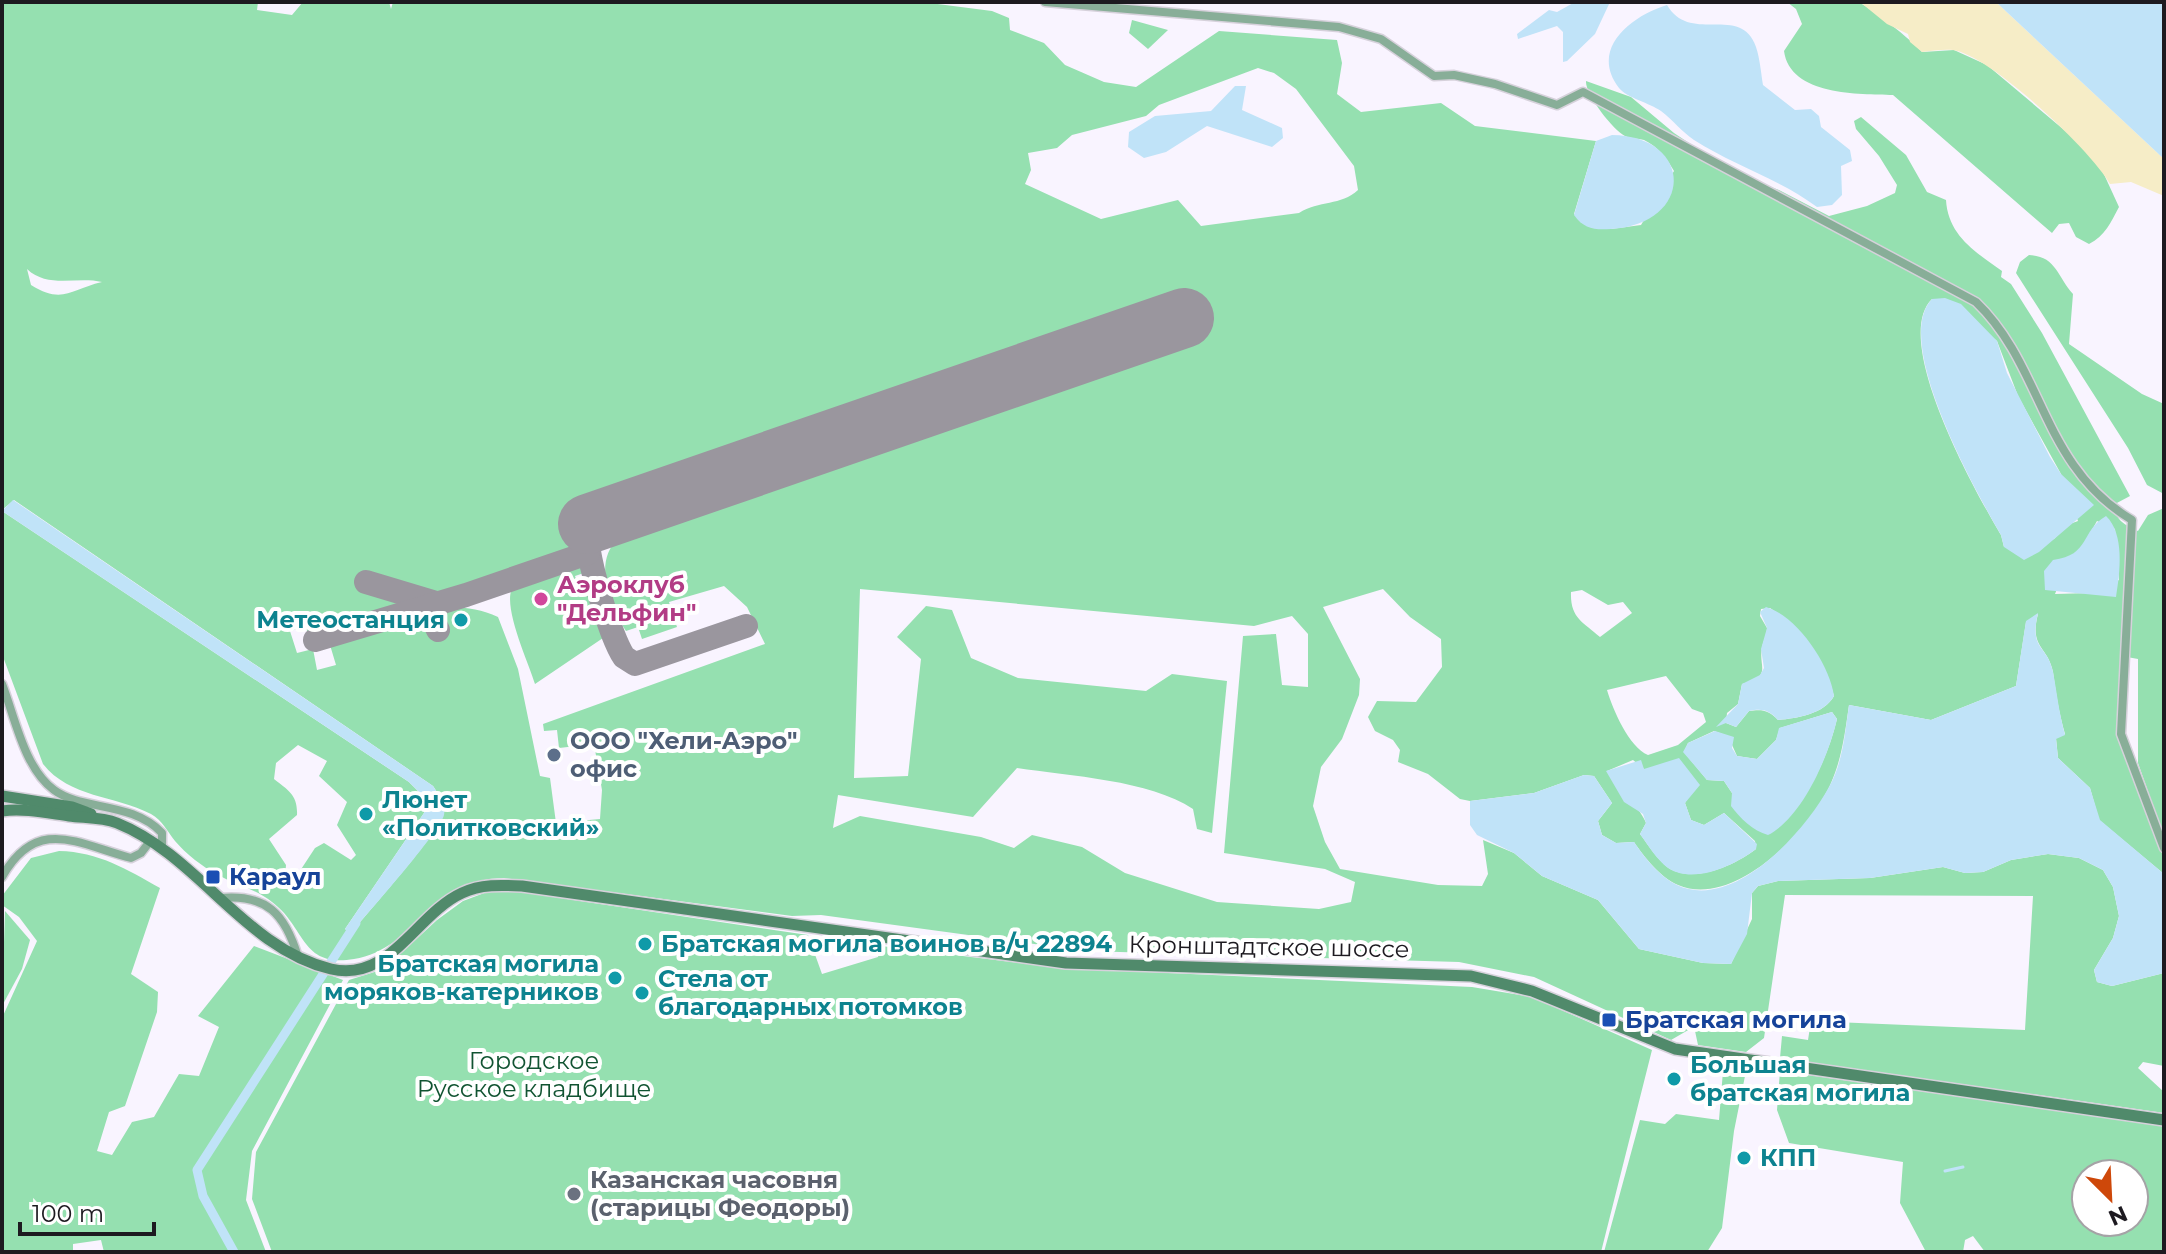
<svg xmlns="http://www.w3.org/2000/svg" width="2166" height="1254" viewBox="0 0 2166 1254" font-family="Montserrat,sans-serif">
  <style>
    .green { fill: #95e0b0; fill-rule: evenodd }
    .sand { fill: #f6edc7 }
    .water { fill: #c0e3f8 }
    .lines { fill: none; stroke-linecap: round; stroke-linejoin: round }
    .stream { stroke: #c0e3f8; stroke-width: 3 }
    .canal { stroke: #c0e3f8; stroke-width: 9 }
    .taxiway { stroke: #9a969e; stroke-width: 24 }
    .runway { stroke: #9a969e; stroke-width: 60 }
    .street-casing { stroke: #d6d1db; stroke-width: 11 }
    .secondary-casing { stroke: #d6d1db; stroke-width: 14 }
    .street { stroke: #88ae98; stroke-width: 8 }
    .secondary { stroke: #508a6b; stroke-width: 11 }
    .hotel-dot { fill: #d1479c; stroke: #fff; stroke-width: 3 }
    .culture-dot { fill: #0f9aa8; stroke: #fff; stroke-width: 3 }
    .service-dot { fill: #5c6f8a; stroke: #fff; stroke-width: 3 }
    .transit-dot { fill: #1a4fb4; stroke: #fff; stroke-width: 3 }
    .worship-dot { fill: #6b7280; stroke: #fff; stroke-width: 3 }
    .labels { text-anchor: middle; stroke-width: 8; stroke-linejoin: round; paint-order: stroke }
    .hotel-label { font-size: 24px; font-weight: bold; fill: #b23c85; stroke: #fff; text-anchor: start }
    .culture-label { font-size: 24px; font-weight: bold; fill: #0d838f; stroke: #fff; text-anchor: start }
    .service-label { font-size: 24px; font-weight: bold; fill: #4e5e75; stroke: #fff; text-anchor: start }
    .transit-label { font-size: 24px; font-weight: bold; fill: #164399; stroke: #fff; text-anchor: start }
    .street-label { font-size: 24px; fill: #1d1a20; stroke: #fff }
    .park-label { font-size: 24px; fill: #115432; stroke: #fff }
    .worship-label { font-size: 24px; font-weight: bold; fill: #5b616d; stroke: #fff; text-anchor: start }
  </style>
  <rect width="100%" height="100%" fill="#f9f4ff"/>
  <!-- green -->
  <g class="green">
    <path d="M2,2h256l-1,8 35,5 11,-13h86l2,7 2,-7h529l70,9 17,7 1,12 34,13 21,22 39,17 32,5 83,-56 118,9 5,23 -5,31 24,18 80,-9 34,23 121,15 -22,73 37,15 30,-4 33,-54c-8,-14 -16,-24 -30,-31 -6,-2 -13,-1 -19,-4 -12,-6 -40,-42 -39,-55l45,16 43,36 60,40 45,17 50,26 38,-10 28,-13 2,-8 -18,-29 -23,-27 -2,-8 7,-4 45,38 21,37 19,8c2,35 29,52 56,71l-1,6 10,7 31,49 88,163 -15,8c-1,16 10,21 23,27l10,-16 16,-7v329l-26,-74v-104l-11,-2 -8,78 45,122v17l-65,-54 -9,-32 -32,-30 -2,-20 9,-4c-6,-21 -9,-40 -12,-62 -5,-26 -24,-24 -15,-58l-12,8 -10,64 -85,34 -82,-15c-4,28 -7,53 -18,78 -21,48 -97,126 -153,102 -17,-7 -34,-28 -44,-43l-18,1 -14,-8 -4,-14 14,-18 -18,-27 -10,-1 -50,18 -64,8 -10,-2 -32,-25 -30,-12 2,-12 -7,-10 -18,-9 -7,-14 9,-16 39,1 26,-35 -1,-28 -31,-22 -27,-28 -60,18 37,72 -1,16 -17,44 -21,28 -8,39 12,36 15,27 98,16 44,1 6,-12 -5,-34 31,13 28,23 56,24 41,49 64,14 28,1 21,-45v-26l6,-7 20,-5 92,-3 73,-11 22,6 18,-1 28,-12 37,-6 31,4 24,12 10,17 6,29 -6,22 -19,32 3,12 15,4 52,-13v93l-21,-4 -5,6 26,24v21l-384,-55 2,-22 26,4 3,-19 214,9 8,-134 -248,-1 -21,143 -18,14 -48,-7 -3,-14 -5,-2 -19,11 -137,-63 -75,-15 -373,-11 -265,-36 -29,1 -288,-38c-71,0 -88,71 -150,81 -54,9 -48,-32 -82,-57 -16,-13 -36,-17 -54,-27 -14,-7 -33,-22 -43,-34 -8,-10 -12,-20 -24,-27 -37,-19 -81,-16 -108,-50l-41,-110v-143l407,271 11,11 6,17 -81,119 6,4c16,-20 89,-101 92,-119 3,-10 -5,-20 -10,-28l-419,-286 -12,10zM1258,68l16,5 22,16 58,77 4,24c-17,16 -39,10 -59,23l-98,13 -23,-26 -77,19 -76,-35 6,-14 -3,-17 29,-5 15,-13 74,-19 13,-11zM27,269c21,20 50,7 75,13 -31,7 -39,23 -71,3zM1190,293l15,42 -586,203c-27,23 -9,67 7,93l12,-4 4,12 35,-12 -8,-25 55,-16 23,21 18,37 -222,80 1,7 13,-1 2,18 35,-4 8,46 -2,29 -44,4 -6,-45 -10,-2 -22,-107 -20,-52c-52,-24 -108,2 -160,18l-8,10 6,20 -19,5 -4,-21 -16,4 -7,-22 16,-4 3,10 198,-59 70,-25 -15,-43zM1932,299h13l52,42 21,55 43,78 17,47 -11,4 -13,14 -50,8 -3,-12c-25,-42 -111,-195 -69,-236zM2097,521l18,8 4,51 -28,13 -36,1 14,-36 11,-7zM860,589l394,37 38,-10 16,18v53l-26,-2 -6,-51 -33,2 -19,217 101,16 30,13 -4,20 -32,7 -102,-7 -92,-29 -43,-26 -50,-12 -18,13 -33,-11 -121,-21 -27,12 5,-33 135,22 44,-49c52,8 133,12 176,41l4,20 15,4 15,-152 -55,-7 -26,17 -128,-13 -47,-20 -19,-48 -26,-4 -29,31 24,22 -13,117 -54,2zM1582,590l26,15 15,-3 9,11 -32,24c-17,-15 -30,-19 -29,-45zM1770,608c31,20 55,52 64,88 -10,18 -36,22 -56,24 -9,-10 -16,-11 -29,-9l-13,16 -10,-4 1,-10 11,-9 4,-20c31,-8 16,-17 20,-36 1,-7 5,-12 5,-20l-7,-12 1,-7zM1666,676l26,33 11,4 3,9 -28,23 -30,10c-19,-8 -35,-45 -41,-65zM1832,712l5,7c-10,41 -29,79 -59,109l-46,-28v-7l-8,-12 -17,-1 -23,-28 4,-9 26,-12 14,5 9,20 20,3 19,-19 4,-12zM298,745l29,16 -8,15 28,26 -10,23 19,30 -5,5 -27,-17 -9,5 -21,32 -9,-2 1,-13 -17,-26 28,-24c1,-20 -9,-25 -23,-36l2,-16zM1633,760l11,9 48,22 -7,12 6,17 13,5 20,-12 31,28 1,8c-21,16 -60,34 -86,20 -12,-8 -21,-23 -30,-35l6,-11c-3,-11 -30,-39 -39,-52z"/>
    <path d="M1787,2c22,0 50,-2 70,0 10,2 57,40 65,50l32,-2 33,15 95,80 20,25 17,37c-8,15 -14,29 -30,37l-13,-7 -7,-14 -10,1 -7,9 -159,-138c-33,-1 -103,1 -109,-44l18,-27 -6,-15z"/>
    <polygon points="1132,20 1168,30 1148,49 1129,33"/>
    <path d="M2029,255c27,1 28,21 44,39l-4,50 73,50 22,10v90l-17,-9 -19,-37 -112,-175 4,-11z"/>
    <path d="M570,565l11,1 3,7 -9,3 5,15 9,-3 14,50 -68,46c-6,-21 -38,-88 -19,-100 15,-10 37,-13 54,-19z"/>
    <path d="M59,851c40,1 67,18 101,37l-29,86 27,18 -1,20 -32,94 -16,6 -12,39 15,4 20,-33 22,-5 25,-43 20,2 20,-49 -21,-11 56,-70 89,34 -91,171 -6,49 20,52h-162l-3,-12 -28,4v8h-71v-234l35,-77 -18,-24 -17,-12v-9l29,-38z"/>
    <polygon points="487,892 520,892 808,935 822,974 878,957 881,946 1060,968 1472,987 1532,997 1652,1050 1601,1252 272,1252 252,1199 256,1152 349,980 384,969 437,920 463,901"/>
    <polygon points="5,911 30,940 22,969 2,1006"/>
    <polygon points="1728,1066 1745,1076 1734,1131 1722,1228 1707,1252 1604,1252 1640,1120 1665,1124 1676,1114 1719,1120 1723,1071"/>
    <path d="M1780,1071l384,55v126h-179l-12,-16 -8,4 -2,12h-37l-26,-49 3,-41 -114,-19 -12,-33zM2086,1174h48v48h-48z"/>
  </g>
  <!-- sand -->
  <path class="sand" d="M1860,2h136l168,157v37l-33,-14 -21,2c-19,-34 -120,-129 -157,-134 -10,-1 -21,1 -31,2l-12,-10 -2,-8 -21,-10z"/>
  <!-- water -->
  <g class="water">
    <polygon points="1575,2 1610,2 1595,34 1567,61 1563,62 1563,32 1557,26 1518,39 1517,34 1549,10 1557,12"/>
    <polygon points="1996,2 2164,2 2164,159"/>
    <path d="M1667,5c23,40 74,-2 89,42 4,12 5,26 7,38l32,25 16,-1 8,7 2,11 29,23 2,11 -11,5 1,29 -10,10 -15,2c-38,-28 -84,-42 -123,-67 -12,-8 -21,-20 -33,-29 -11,-8 -34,-13 -42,-23 -30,-39 12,-72 48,-83z"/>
    <polygon points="1235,86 1246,86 1242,110 1282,128 1283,138 1272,147 1207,126 1166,152 1144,158 1128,147 1129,132 1155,116 1211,111"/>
    <path d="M1612,135c82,1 83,89 -1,94 -17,1 -27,0 -37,-14l22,-74z"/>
    <path d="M1945,298l16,6 36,37 10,32 43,84 11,17 33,31 -55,47 -15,8 -20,-13 -3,-12c-25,-43 -110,-194 -69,-236z"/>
    <path d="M13,500l420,286c5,8 13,18 11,29 -4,17 -77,99 -94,119l-5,-5 81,-119 -6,-17 -11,-11 -407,-271z"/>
    <path d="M2106,516c19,18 14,57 10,81l-71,-7 -1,-19 9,-11c38,-5 27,-29 53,-44z"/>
    <path d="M1766,607c31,9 64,58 68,89 -10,18 -36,22 -56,24 -9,-10 -16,-12 -29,-9l-13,16 -10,-4 -10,4 22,-23 4,-20 18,-9 4,-7 -3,-19 6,-21 -7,-16z"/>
    <path d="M2038,613c-9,38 9,31 15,59 4,21 6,41 12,63l-9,4 2,19 32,30 10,32 64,54v99l-52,13 -15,-4 -3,-12 19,-32 6,-22 -6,-29 -10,-17 -24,-12 -31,-4 -37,6 -28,12 -18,1 -22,-6 -73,11 -92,3 -20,5 -6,7 -5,41 -16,30 -28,-1 -64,-14 -41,-49 -56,-24 -28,-23 -37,-18 -7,-10v-24l64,-8 50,-18 10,1 18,27 -14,18 4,14 14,8 18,-1c10,15 26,35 43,43 57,27 128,-54 152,-98 14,-25 16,-54 20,-82l82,15 85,-34 10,-65z"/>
    <path d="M1832,712l5,7c-8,36 -34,98 -69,116 -15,-4 -28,-17 -37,-29l1,-13 -8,-12 -17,-1 -24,-28 5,-9 27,-12 19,6 -2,11 5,8 20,3 19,-19 3,-12z"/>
    <path d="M1679,758l21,27 -15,18 6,17 13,5 20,-12 33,31 -1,5c-21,16 -62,36 -88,19 -11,-8 -20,-23 -28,-34l6,-11 -3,-9 -19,-12 -18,-31 35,-11 3,9z"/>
  </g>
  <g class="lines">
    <!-- stream -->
    <polyline class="stream" points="1945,1171 1963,1167"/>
    <!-- canal -->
    <polyline class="canal" points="234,1252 203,1196 197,1170 356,923"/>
    <!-- taxiway -->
    <g class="taxiway">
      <path d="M588,524c-7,20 23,115 36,133l11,7 111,-38"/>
      <polyline points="366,582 436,603 432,618 438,630"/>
      <polyline points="315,640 466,595 588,553"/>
    </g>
    <!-- runway -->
    <polyline class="runway" points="588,524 1184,318"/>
    <!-- street casing -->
    <g class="street-casing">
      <g id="street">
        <path d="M1045,2l294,25 42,12 53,37 20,-1 41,9 62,21 26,-13 393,210c68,65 65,164 156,218l-11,214 43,114"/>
        <path d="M2,684c13,33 22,84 52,106 28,21 78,11 108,43v14"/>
        <path d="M2,877c35,-62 76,-33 129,-19l10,-5 10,-13"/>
        <path d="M221,898c46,-4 64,16 77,59"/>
      </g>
    </g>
    <!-- secondary casing -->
    <g class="secondary-casing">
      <g id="secondary">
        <polyline points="2,796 72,807 91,814"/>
        <path d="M2,811c22,-3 45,2 67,5 15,2 33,1 48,7 82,33 127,125 214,146 59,14 85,-55 131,-76 19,-9 39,-8 60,-7l544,77 405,13 61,15 143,58 489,71"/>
      </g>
    </g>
    <!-- street -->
    <use href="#street" class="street"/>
    <!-- secondary -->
    <use href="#secondary" class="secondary"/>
  </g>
  <!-- markers -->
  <circle class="hotel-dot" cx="541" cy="599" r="8"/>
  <g class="culture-dot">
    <circle cx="461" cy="620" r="8"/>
    <circle cx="366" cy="814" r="8"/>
    <circle cx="645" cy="944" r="8"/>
    <circle cx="615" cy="978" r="8"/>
    <circle cx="642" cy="993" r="8"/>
    <circle cx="1674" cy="1079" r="8"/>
    <circle cx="1744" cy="1158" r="8"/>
  </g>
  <circle class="service-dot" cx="554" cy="755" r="8"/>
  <g class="transit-dot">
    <rect x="205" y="869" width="16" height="16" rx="4"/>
    <rect x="1601" y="1012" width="16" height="16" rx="4"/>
  </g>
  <circle class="worship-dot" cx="574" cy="1194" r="8"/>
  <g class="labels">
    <!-- hotel labels -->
    <g class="hotel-label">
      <text x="557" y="593">Аэроклуб<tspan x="557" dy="28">"Дельфин"</tspan></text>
    </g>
    <!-- culture labels -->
    <g class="culture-label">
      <text x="445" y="628" text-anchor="end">Метеостанция</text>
      <text x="382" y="808">Люнет<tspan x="382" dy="28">«Политковский»</tspan></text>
      <text x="661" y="952">Братская могила воинов в/ч 22894</text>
      <text x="599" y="972" text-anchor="end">Братская могила<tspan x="599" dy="28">моряков-катерников</tspan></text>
      <text x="658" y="987">Стела от<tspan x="658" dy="28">благодарных потомков</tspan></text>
      <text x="1690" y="1073">Большая<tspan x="1690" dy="28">братская могила</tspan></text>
      <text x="1760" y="1166">КПП</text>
    </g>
    <!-- service labels -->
    <g class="service-label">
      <text x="570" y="749">ООО "Хели-Аэро"<tspan x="570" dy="28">офис</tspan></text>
    </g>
    <!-- transit labels -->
    <g class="transit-label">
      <text x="229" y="885">Караул</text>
      <text x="1625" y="1028">Братская могила</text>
    </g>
    <!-- street labels -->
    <g class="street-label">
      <text transform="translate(1269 947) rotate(1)" y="8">Кронштадтское шоссе</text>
    </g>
    <!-- park labels -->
    <g class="park-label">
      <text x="534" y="1069">Городское<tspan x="534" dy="28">Русское кладбище</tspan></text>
    </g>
    <!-- worship labels -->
    <g class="worship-label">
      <text x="590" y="1188">Казанская часовня<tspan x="590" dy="28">(старицы Феодоры)</tspan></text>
    </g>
  </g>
  <!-- border -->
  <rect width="2166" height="1254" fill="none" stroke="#1d1a20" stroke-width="8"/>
  <!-- north arrow -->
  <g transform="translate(2110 1198) rotate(156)"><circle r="38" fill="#ffffff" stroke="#a5a3a6" stroke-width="2"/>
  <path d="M0-6L14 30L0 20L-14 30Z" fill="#ce480a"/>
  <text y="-12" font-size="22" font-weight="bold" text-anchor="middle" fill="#1d1a20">N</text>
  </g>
  <!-- scale -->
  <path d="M20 1222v12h134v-12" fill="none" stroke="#1d1a20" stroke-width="4"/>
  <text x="32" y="1222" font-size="24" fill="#1d1a20" stroke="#ffffff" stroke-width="6" paint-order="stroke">100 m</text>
</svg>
